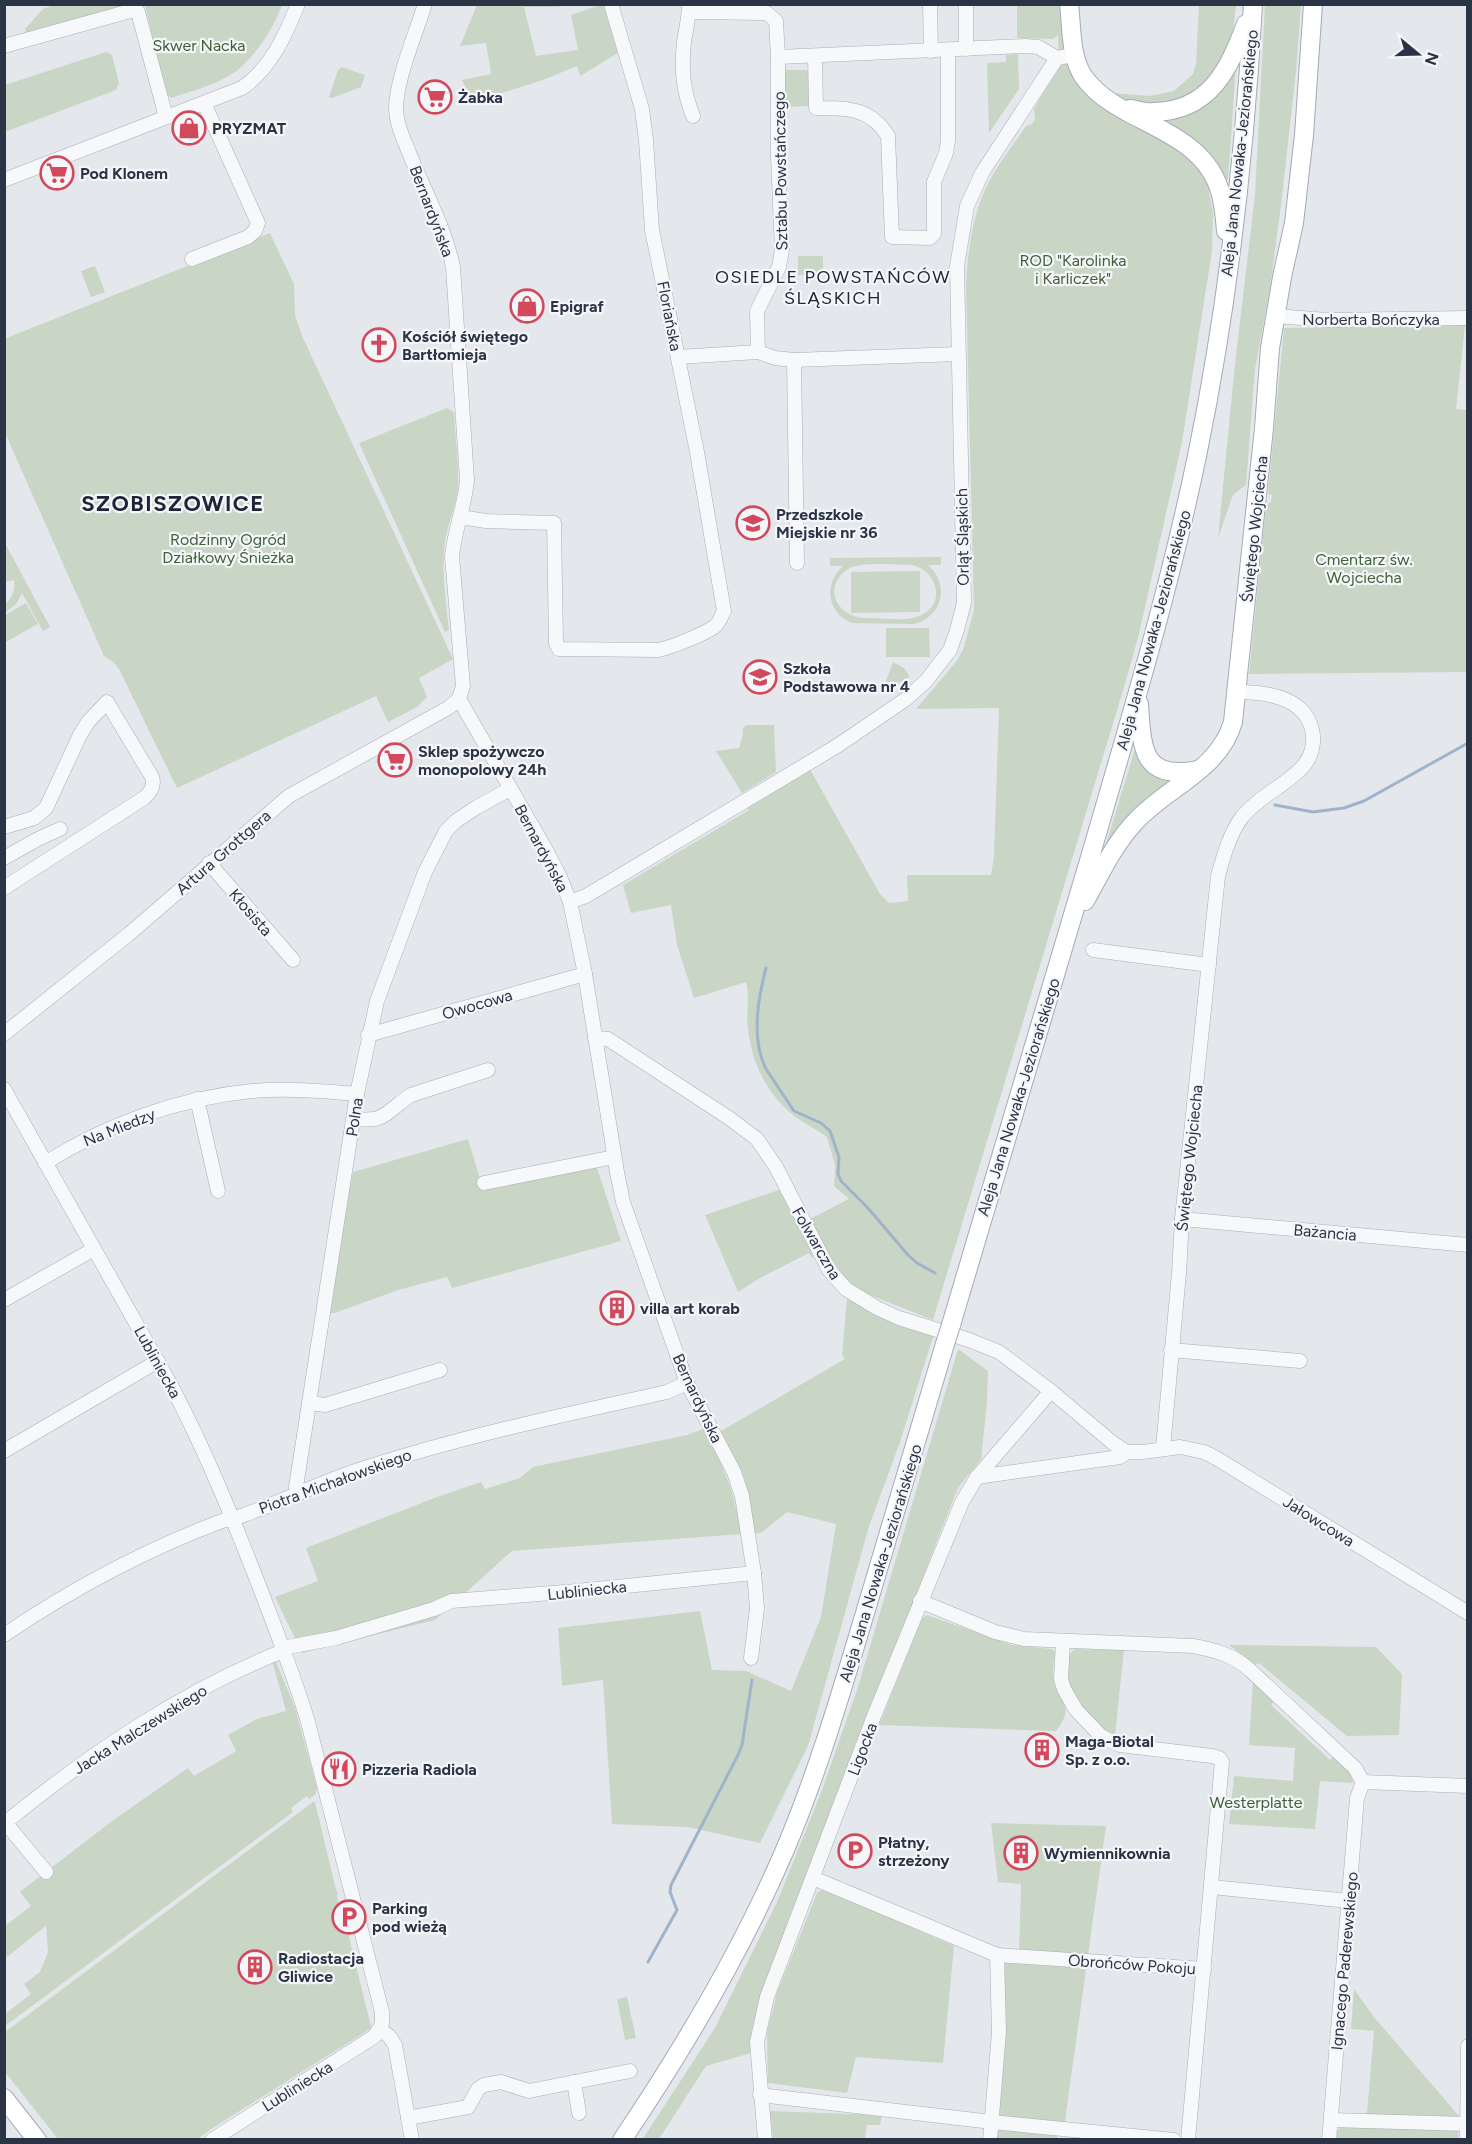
<svg xmlns="http://www.w3.org/2000/svg" width="1472" height="2144" viewBox="0 0 1472 2144" font-family="Figtree,sans-serif">
  <style>
    .green { fill: #c9d6c5; fill-rule: evenodd }
    .lines { fill: none; stroke-linecap: round; stroke-linejoin: round }
    .stream { stroke: #9fb4cc; stroke-width: 3 }
    .minor-casing { stroke: #a9aeb7; stroke-width: 15 }
    .major-casing { stroke: #a3abb8; stroke-width: 20 }
    .minor { stroke: #f7f8fa; stroke-width: 14 }
    .major { stroke: #fff; stroke-width: 18 }
    .major-bridge-casing { stroke: #a3abb8; stroke-width: 20; stroke-linecap: butt }
    .major-bridge { stroke: #fff; stroke-width: 18 }
    .labels { text-anchor: middle; stroke-width: 4.5; stroke-linejoin: round; paint-order: stroke }
    .park-label { font-size: 16px; fill: #3f6138; stroke: #f4f6f9 }
    .poi-label { font-size: 16px; font-weight: bold; fill: #2b3445; stroke: #f4f6f9; text-anchor: start }
    .street-label { font-size: 16px; fill: #2b3445; stroke: #f4f6f9 }
    .neighbourhood-label { font-size: 18px; letter-spacing: 1.5px; fill: #1d2536; stroke: #f4f6f9 }
    .district-label { font-size: 22px; font-weight: bold; letter-spacing: 1.5px; fill: #1d2536; stroke: #f4f6f9 }
  </style>
  <rect width="100%" height="100%" fill="#e4e7ec"/>
  <!-- green -->
  <g class="green">
    <polygon points="569,4 557,7 524,7 536,56 578,50 571,15 603,4 618,53 580,76 577,66 543,80 473,102 462,80 491,74 486,43 460,46 477,5"/>
    <polygon points="54,5 135,5 26,35 25,29 43,9"/>
    <path d="M145,5h137c-9,25 -32,61 -57,73 -17,9 -36,14 -54,20l-6,-6z"/>
    <path d="M1017,5h52l14,68 27,20 40,3 24,-5 19,-17 3,-10 3,-59h37l-3,28 -10,36 -33,30 -69,9 59,31 29,43v11l4,19 -1,39 -30,191 -43,192 -12,43 -194,643 -70,-28c-27,-17 -38,-45 -53,-73l39,-20 -15,-13 1,-21 -8,-28c-13,-9 -31,-18 -42,-29 -22,-22 -34,-50 -37,-80 -2,-15 2,-31 -2,-46l-52,16 -17,-53 -6,-40 -40,8 -8,-28 126,-75 -4,-7 62,-39 73,130 9,9 19,-2 -1,-26h84l3,-19 5,-148 -83,1 40,-47 7,-12 11,-40 -8,-327c2,-31 6,-63 18,-91 10,-23 28,-45 42,-66l5,-1 4,-5 -1,-11 25,-42 -1,-32 -5,4 -36,-1z"/>
    <polygon points="1265,5 1301,5 1296,71 1281,205 1270,288 1255,369 1246,485 1233,495 1218,538 1235,364 1255,195"/>
    <polygon points="106,52 112,55 119,83 116,90 5,132 5,85"/>
    <polygon points="1018,54 1019,89 989,133 987,63 1006,62 1006,55"/>
    <polygon points="1236,66 1228,179 1226,181 1157,118"/>
    <polygon points="342,67 365,75 361,87 332,98 329,97 338,70"/>
    <polygon points="785,70 813,70 812,106 785,107"/>
    <polygon points="270,233 294,284 295,315 303,338 453,659 419,678 427,697 417,707 388,722 376,696 177,788 119,669 113,662 104,656 5,433 4,339"/>
    <rect x="798" y="256" width="25" height="19"/>
    <polygon points="95,266 105,292 91,297 81,271"/>
    <polygon points="1465,325 1456,409 1468,410 1467,672 1249,674 1266,505 1271,502 1272,495 1268,494 1284,328"/>
    <path d="M447,408l7,4c1,24 5,50 4,75 -2,19 -10,36 -13,54 -4,30 1,60 4,89l-4,2 -86,-189z"/>
    <path d="M5,543l45,84 -7,4 -21,-38 -6,11 -11,9v-9c7,-6 11,-14 9,-24l-9,2z"/>
    <path d="M941,557v8h-13c22,19 15,52 -14,59l-62,-1c-25,-10 -29,-39 -9,-57h-13v-8zM912,565c24,5 35,37 10,50 -13,7 -41,3 -55,3 -31,0 -45,-32 -19,-49 12,-8 48,-4 64,-4z"/>
    <polygon points="920,571 920,612 851,613 851,572"/>
    <polygon points="26,603 38,624 6,642 5,615"/>
    <polygon points="886,628 929,628 930,657 886,657"/>
    <polygon points="893,662 904,668 910,677 882,692"/>
    <polygon points="746,725 774,725 776,772 742,793 716,751 739,748 743,734 743,728"/>
    <polygon points="1135,747 1173,779 1102,857 1135,749"/>
    <polygon points="468,1139 483,1189 596,1165 621,1241 452,1288 447,1277 398,1290 335,1313 327,1313 353,1172"/>
    <polygon points="779,1190 813,1251 812,1259 809,1253 760,1278 738,1292 705,1215"/>
    <polygon points="847,1299 890,1320 934,1334 899,1445 869,1526 808,1746 760,1843 688,1827 612,1824 603,1680 562,1686 558,1628 700,1611 712,1670 746,1671 791,1691 821,1617 836,1524 787,1512 761,1533 751,1534 747,1492 721,1431 845,1359 842,1355"/>
    <polygon points="958,1349 988,1371 987,1402 981,1459 958,1488 938,1538 771,1974 755,2017 751,2053 706,2066 659,2139 642,2140 715,2028 777,1902 822,1790 858,1687"/>
    <polygon points="706,1428 731,1488 742,1534 512,1551 435,1620 302,1653 275,1597 318,1581 306,1548 437,1497 481,1482 485,1489 520,1478 533,1467 687,1435"/>
    <path d="M927,1615l85,30 40,4 3,3c-1,9 -3,21 -1,30 7,22 21,24 2,49l-177,-6 43,-107z"/>
    <polygon points="1229,1645 1376,1647 1402,1674 1399,1735 1347,1736 1259,1663 1255,1665"/>
    <path d="M1075,1649l49,1 -9,85c-17,-6 -44,-38 -47,-56 -1,-4 0,-10 0,-14 1,-7 1,-12 7,-16z"/>
    <polygon points="275,1659 295,1708 317,1788 315,1795 309,1799 307,1796 291,1808 293,1812 5,2026 5,2014 31,1994 24,1984 40,1972 48,1952 46,1926 7,1957 5,1953 5,1926 31,1906 20,1892 112,1821 188,1768 194,1776 236,1751 228,1735 257,1719 286,1711 272,1660"/>
    <polygon points="1253,1682 1275,1700 1271,1705 1330,1760 1334,1755 1351,1770 1353,1783 1320,1781 1315,1829 1229,1824 1234,1776 1293,1781 1295,1748 1249,1745"/>
    <polygon points="313,1802 315,1802 335,1886 338,1894 337,1896 339,1905 341,1904 371,2027 370,2029 211,2129 198,2139 58,2139 5,2072 5,2032"/>
    <polygon points="991,1823 1106,1826 1064,2128 1058,2128 1057,2139 990,2140 997,1955 1019,1956 1021,1884 998,1882"/>
    <polygon points="824,1889 954,1946 943,2063 856,2057 847,2093 768,2083 767,2033 777,1993 817,1893"/>
    <polygon points="1354,1989 1373,2016 1459,2116 1458,2139 1337,2140 1337,2131 1341,2127 1345,2127 1367,2113 1374,2031 1351,2029"/>
    <polygon points="627,1997 636,2038 625,2040 617,1999"/>
    <polygon points="770,2111 882,2115 880,2125 867,2125 865,2139 773,2140"/>
  </g>
  <g class="lines">
    <!-- stream -->
    <g class="stream">
      <polyline points="1275,805 1313,812 1344,808 1364,801 1468,743"/>
      <path d="M766,968c-8,30 -15,72 0,101l28,42 27,12 9,8 9,26 -1,17 3,7 26,26 41,48 9,8 18,10"/>
      <polyline points="648,1962 677,1910 670,1892 671,1885 738,1755 742,1745 752,1680"/>
    </g>
    <!-- minor casing -->
    <g class="minor-casing">
      <g id="minor">
        <path d="M425,4c-9,29 -28,73 -29,103 0,17 8,33 14,48 15,37 35,73 43,112l14,213c-2,26 -13,51 -15,77l11,129 -4,13 87,151 14,27 10,25 15,72 32,198 6,30 64,181 47,89 8,24 12,77 3,35 -6,50"/>
        <path d="M689,4c0,13 -3,25 -5,38 -3,28 -1,48 9,74"/>
        <polyline points="930,4 931,51"/>
        <polyline points="966,4 966,49"/>
        <polyline points="4,46 134,10 138,12 166,117"/>
        <path d="M815,56l1,52c30,0 54,-1 72,28l4,101 38,1 4,-4v-52l12,-29 2,-12v-91"/>
        <polyline points="778,57 1025,46 1038,47 1057,58"/>
        <path d="M4,180l238,-92c29,-20 43,-52 56,-84"/>
        <polyline points="192,259 248,237 255,231 258,223 204,103"/>
        <polyline points="1275,316 1327,320 1468,318"/>
        <polyline points="758,352 775,358 794,360 958,354"/>
        <polyline points="678,357 758,352 757,311 779,267 782,250 778,157 778,57 776,21 767,13 689,12"/>
        <polyline points="794,360 797,563"/>
        <path d="M460,517l26,4 68,2 2,120 3,6 99,1c12,-2 46,-16 56,-23 5,-3 7,-10 10,-16l-27,-159 -45,-222 -6,-90 -4,-31 -31,-105"/>
        <path d="M4,827l30,-9 12,-10 34,-73 8,-13 19,-20 45,75c3,9 -1,15 -8,21l-140,90"/>
        <polyline points="4,858 38,839 60,829"/>
        <polyline points="209,863 293,960"/>
        <polyline points="570,902 586,896 837,746 906,699 926,681 950,650 957,630 964,603 957,266 967,206 982,173 1057,58 1074,55"/>
        <polyline points="1093,950 1209,965"/>
        <polyline points="4,1034 129,934 289,796 448,708 459,699"/>
        <polyline points="368,1035 585,974"/>
        <polyline points="595,1038 608,1039 729,1118 757,1139 776,1167 829,1270 846,1289 877,1308 899,1318 969,1340 999,1352 1051,1391 1114,1444 1127,1452 1143,1452 1180,1447 1204,1452 1216,1458 1468,1613"/>
        <path d="M4,1089l169,300c35,67 63,137 90,207 16,42 32,83 45,126l74,290v12l-7,12 -163,104"/>
        <polyline points="197,1099 218,1191"/>
        <path d="M354,1119c6,0 13,1 20,0 12,-1 26,-18 37,-24l77,-25"/>
        <path d="M45,1163c62,-39 134,-65 207,-72 35,-3 70,0 105,3"/>
        <polyline points="484,1183 614,1157"/>
        <polyline points="1182,1219 1468,1245"/>
        <polyline points="4,1300 94,1249"/>
        <polyline points="1171,1350 1300,1361"/>
        <polyline points="309,1403 325,1405 440,1370"/>
        <path d="M1163,1448l16,-175 3,-54 36,-343c6,-21 11,-41 24,-59 19,-23 46,-32 63,-53 7,-9 10,-23 7,-34 -7,-33 -46,-38 -75,-38"/>
        <polyline points="4,1451 158,1361"/>
        <polyline points="977,1477 1120,1457 1127,1452"/>
        <polyline points="299,1492 296,1487 357,1094 377,1001 425,872 446,831 456,821 477,807 510,789"/>
        <path d="M920,1601l75,31 29,7 169,7c22,4 40,9 57,24l105,98 8,14"/>
        <path d="M4,1635c68,-46 141,-85 218,-114 7,-2 15,-3 22,-6 43,-15 83,-36 127,-49 97,-31 197,-52 296,-74l20,-9"/>
        <polyline points="1063,1642 1061,1679 1064,1689 1076,1710 1102,1737 1120,1745 1212,1756 1219,1758 1222,1762 1188,2140"/>
        <polyline points="282,1648 336,1638 434,1609 452,1601 577,1591 754,1573"/>
        <polyline points="1363,1782 1468,1786"/>
        <polyline points="4,1821 46,1872"/>
        <path d="M6,1822c84,-68 176,-131 277,-171"/>
        <polyline points="813,1878 997,1955 1204,1969"/>
        <polyline points="1212,1887 1349,1901"/>
        <polyline points="380,2030 389,2036 395,2045 412,2140"/>
        <polyline points="574,2082 579,2113"/>
        <polyline points="760,2095 992,2122 1174,2140"/>
        <polyline points="408,2118 468,2107 478,2089 484,2085 501,2082 529,2091 630,2071"/>
        <polyline points="1331,2120 1468,2124"/>
        <polyline points="765,2140 757,2042 767,1997 874,1716 962,1502 977,1477 1051,1391"/>
        <polyline points="990,2140 999,2032 997,1955"/>
        <polyline points="1329,2140 1357,1798 1363,1782"/>
        <polyline points="1467,2140 1468,2046"/>
      </g>
    </g>
    <!-- major casing -->
    <g class="major-casing">
      <g id="major">
        <path d="M1069,4c3,24 1,51 14,72 12,17 28,27 46,37 38,20 81,36 92,82 3,11 4,24 5,36"/>
        <path d="M1130,109c8,1 16,4 24,3 56,-1 75,-43 92,-88"/>
        <path d="M1139,704c3,45 3,77 59,66"/>
        <path d="M1085,901c15,-27 28,-55 49,-78 32,-36 85,-52 99,-101l31,-294 6,-80 12,-71 12,-54 10,-88 9,-131"/>
        <path d="M951,1325c47,-157 94,-314 140,-471 39,-134 79,-266 107,-403 30,-147 47,-297 55,-447"/>
        <polyline points="4,2098 37,2140"/>
        <path d="M622,2140c62,-92 118,-186 162,-288 33,-77 57,-159 81,-239 27,-90 54,-180 80,-269"/>
      </g>
    </g>
    <!-- minor -->
    <use href="#minor" class="minor"/>
    <!-- major -->
    <use href="#major" class="major"/>
    <!-- major-bridge casing -->
    <g class="major-bridge-casing">
      <polyline id="major-bridge" points="945,1344 951,1325"/>
    </g>
    <!-- major-bridge -->
    <use href="#major-bridge" class="major-bridge"/>
  </g>
  <!-- icons -->
  <defs>
    <g id="supermarket-ring" transform="scale(1.725)"><circle r="9.5" fill="#f4f6f9" stroke="#d1495b" stroke-width="1.5"/><path d="M-6-5.5h2.5l.6 2H6L4.5 2H-2.5L-4.4-4H-6ZM-1.5 3.2a1.3 1.3 0 1 0 .1 0ZM3 3.2a1.3 1.3 0 1 0 .1 0Z" fill="#d1495b"/></g>
    <g id="shop-ring" transform="scale(1.725)"><circle r="9.5" fill="#f4f6f9" stroke="#d1495b" stroke-width="1.5"/><path d="M-5-2.5h2.3a2.7 3.5 0 0 1 5.4 0H5L5.5 6h-11ZM-1.5-2.5h3a1.5 2.3 0 0 0-3 0Z" fill="#d1495b"/></g>
    <g id="church-ring" transform="scale(1.725)"><circle r="9.5" fill="#f4f6f9" stroke="#d1495b" stroke-width="1.5"/><path d="M-1.2-6h2.4v3.5h3.3v2.4h-3.3V6h-2.4V-.1h-3.3v-2.4h3.3Z" fill="#d1495b"/></g>
    <g id="school-ring" transform="scale(1.725)"><circle r="9.5" fill="#f4f6f9" stroke="#d1495b" stroke-width="1.5"/><path d="M0-5L7-2L0 1L-7-2ZM-4 1L0 2.5L4 1V4Q0 6-4 4Z" fill="#d1495b"/></g>
    <g id="building-ring" transform="scale(1.725)"><circle r="9.5" fill="#f4f6f9" stroke="#d1495b" stroke-width="1.5"/><path d="M-4-6H4V6H1V3H-1V6H-4ZM-2.5-4.3h1.7v1.8h-1.7ZM.8-4.3h1.7v1.8H.8ZM-2.5-1h1.7V.8h-1.7ZM.8-1h1.7V.8H.8Z" fill="#d1495b"/></g>
    <g id="restaurant-ring" transform="scale(1.725)"><circle r="9.5" fill="#f4f6f9" stroke="#d1495b" stroke-width="1.5"/><path d="M-5-6h1v4h1v-4h1v4h1v-4h1v5L-1.5 .5V6h-2V.5L-5-1ZM5-6V6H3V1.5H1.5Q1.5-4 5-6Z" fill="#d1495b"/></g>
    <g id="parking-ring" transform="scale(1.725)"><circle r="9.5" fill="#f4f6f9" stroke="#d1495b" stroke-width="1.5"/><path d="M-3.5-5.5H1a3.5 3.5 0 0 1 0 7H-1V5.5H-3.5ZM-1-3.4V-.6H.8a1.4 1.4 0 0 0 0-2.8Z" fill="#d1495b"/></g>
  </defs>
  <g fill-rule="evenodd">
    <use href="#supermarket-ring" x="435" y="97"/>
    <use href="#shop-ring" x="189" y="128"/>
    <use href="#supermarket-ring" x="57" y="173"/>
    <use href="#shop-ring" x="527" y="306"/>
    <use href="#church-ring" x="379" y="345"/>
    <use href="#school-ring" x="753" y="523"/>
    <use href="#school-ring" x="760" y="677"/>
    <use href="#supermarket-ring" x="395" y="760"/>
    <use href="#building-ring" x="617" y="1308"/>
    <use href="#building-ring" x="1042" y="1750"/>
    <use href="#restaurant-ring" x="339" y="1769"/>
    <use href="#parking-ring" x="855" y="1851"/>
    <use href="#building-ring" x="1021" y="1853"/>
    <use href="#parking-ring" x="349" y="1917"/>
    <use href="#building-ring" x="255" y="1967"/>
  </g>
  <g class="labels">
    <!-- park labels -->
    <g class="park-label">
      <text x="199" y="51">Skwer Nacka</text>
      <text x="1073" y="266">ROD "Karolinka<tspan x="1073" dy="18">i Karliczek"</tspan></text>
      <text x="228" y="545">Rodzinny Ogród<tspan x="228" dy="18">Działkowy Śnieżka</tspan></text>
      <text x="1364" y="565">Cmentarz św.<tspan x="1364" dy="18">Wojciecha</tspan></text>
      <text x="1256" y="1808">Westerplatte</text>
    </g>
    <!-- poi labels -->
    <g class="poi-label">
      <text x="458" y="103">Żabka</text>
      <text x="212" y="134">PRYZMAT</text>
      <text x="80" y="179">Pod Klonem</text>
      <text x="550" y="312">Epigraf</text>
      <text x="402" y="342">Kościół świętego<tspan x="402" dy="18">Bartłomieja</tspan></text>
      <text x="776" y="520">Przedszkole<tspan x="776" dy="18">Miejskie nr 36</tspan></text>
      <text x="783" y="674">Szkoła<tspan x="783" dy="18">Podstawowa nr 4</tspan></text>
      <text x="418" y="757">Sklep spożywczo<tspan x="418" dy="18">monopolowy 24h</tspan></text>
      <text x="640" y="1314">villa art korab</text>
      <text x="1065" y="1747">Maga-Biotal<tspan x="1065" dy="18">Sp. z o.o.</tspan></text>
      <text x="362" y="1775">Pizzeria Radiola</text>
      <text x="878" y="1848">Płatny,<tspan x="878" dy="18">strzeżony</tspan></text>
      <text x="1044" y="1859">Wymiennikownia</text>
      <text x="372" y="1914">Parking<tspan x="372" dy="18">pod wieżą</tspan></text>
      <text x="278" y="1964">Radiostacja<tspan x="278" dy="18">Gliwice</tspan></text>
    </g>
    <!-- street labels -->
    <g class="street-label">
      <text transform="translate(1239 153) rotate(-84)" y="6">Aleja Jana Nowaka-Jeziorańskiego</text>
      <text transform="translate(780 171) rotate(-91)" y="6">Sztabu Powstańczego</text>
      <text transform="translate(432 211) rotate(69)" y="6">Bernardyńska</text>
      <text transform="translate(670 316) rotate(79)" y="6">Floriańska</text>
      <text x="1371" y="325">Norberta Bończyka</text>
      <text transform="translate(1254 529) rotate(-84)" y="6">Świętego Wojciecha</text>
      <text transform="translate(962 537) rotate(-91)" y="6">Orląt Śląskich</text>
      <text transform="translate(1153 630) rotate(-75)" y="6">Aleja Jana Nowaka-Jeziorańskiego</text>
      <text transform="translate(542 848) rotate(62)" y="6">Bernardyńska</text>
      <text transform="translate(223 852) rotate(-41)" y="6">Artura Grottgera</text>
      <text transform="translate(251 912) rotate(49)" y="6">Kłosista</text>
      <text transform="translate(477 1004) rotate(-16)" y="6">Owocowa</text>
      <text transform="translate(1018 1097) rotate(-73)" y="6">Aleja Jana Nowaka-Jeziorańskiego</text>
      <text transform="translate(354 1117) rotate(-81)" y="6">Polna</text>
      <text transform="translate(119 1127) rotate(-22)" y="6">Na Miedzy</text>
      <text transform="translate(1189 1158) rotate(-84)" y="6">Świętego Wojciecha</text>
      <text transform="translate(1325 1232) rotate(5)" y="6">Bażancia</text>
      <text transform="translate(817 1243) rotate(60)" y="6">Folwarczna</text>
      <text transform="translate(158 1362) rotate(61)" y="6">Lubliniecka</text>
      <text transform="translate(698 1398) rotate(65)" y="6">Bernardyńska</text>
      <text transform="translate(335 1481) rotate(-20)" y="6">Piotra Michałowskiego</text>
      <text transform="translate(1319 1521) rotate(32)" y="6">Jałowcowa</text>
      <text transform="translate(880 1563) rotate(-73)" y="6">Aleja Jana Nowaka-Jeziorańskiego</text>
      <text transform="translate(587 1590) rotate(-6)" y="6">Lubliniecka</text>
      <text transform="translate(140 1729) rotate(-32)" y="6">Jacka Malczewskiego</text>
      <text transform="translate(862 1749) rotate(-69)" y="6">Ligocka</text>
      <text transform="translate(1344 1961) rotate(-85)" y="6">Ignacego Paderewskiego</text>
      <text transform="translate(1132 1964) rotate(4)" y="6">Obrońców Pokoju</text>
      <text transform="translate(297 2086) rotate(-32)" y="6">Lubliniecka</text>
    </g>
    <!-- neighbourhood labels -->
    <g class="neighbourhood-label">
      <text x="833" y="283">OSIEDLE POWSTAŃCÓW<tspan x="833" dy="21">ŚLĄSKICH</tspan></text>
    </g>
    <!-- district labels -->
    <g class="district-label">
      <text x="173" y="511">SZOBISZOWICE</text>
    </g>
  </g>
  <!-- border -->
  <rect width="1472" height="2144" fill="none" stroke="#2b3445" stroke-width="12"/>
  <!-- north arrow -->
  <g transform="translate(1418 54) rotate(109)" stroke="#f4f6f9" stroke-width="4.5" paint-order="stroke">
  <path d="M0-4.5L10 22L0 15L-10 22Z" fill="#2b3445"/>
  <text y="-9" font-size="16" font-weight="bold" text-anchor="middle" fill="#2b3445">N</text>
  </g>
</svg>
